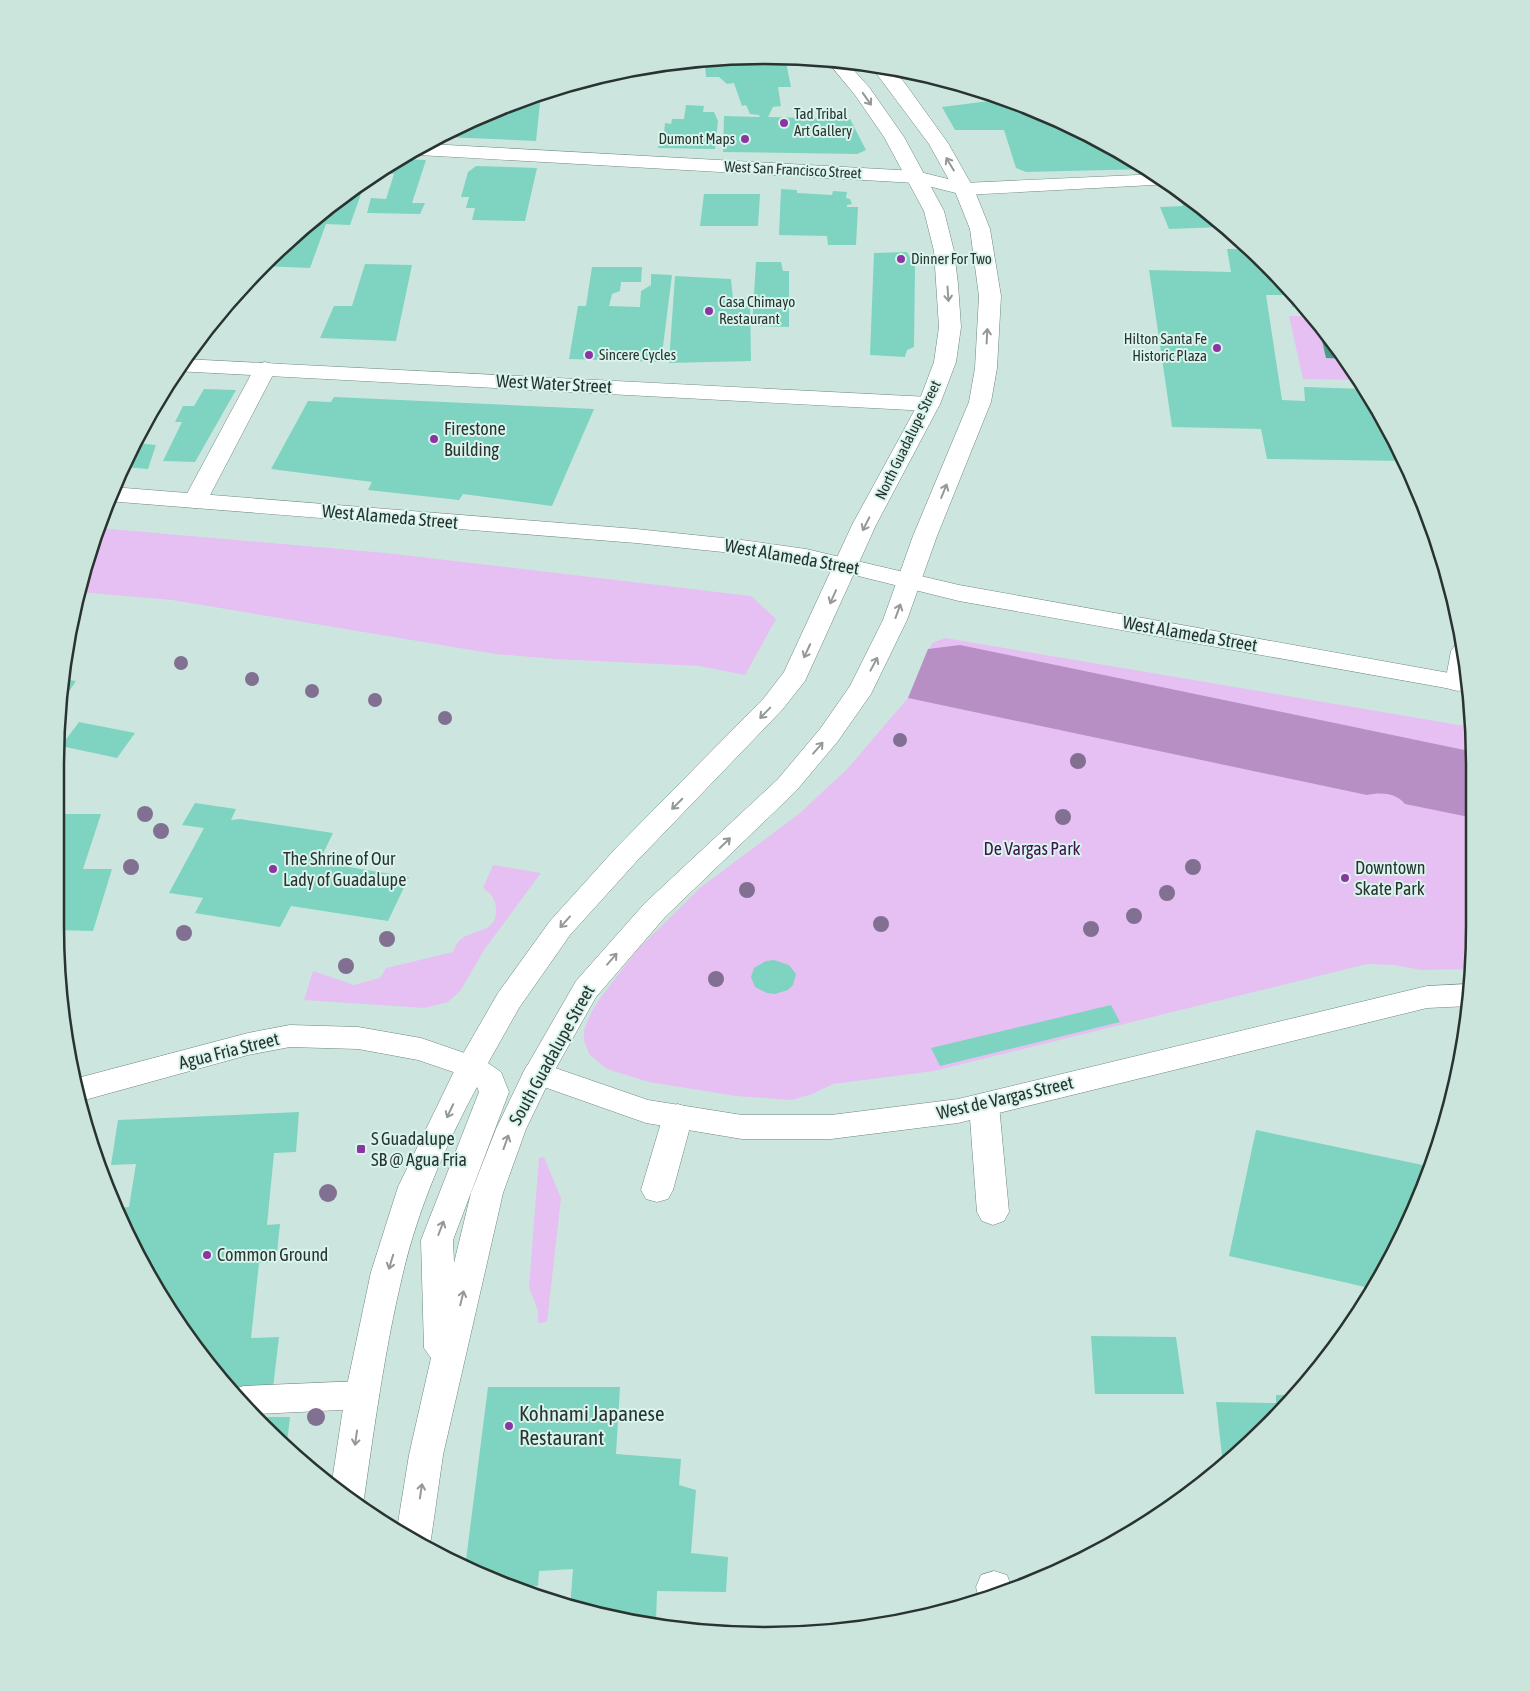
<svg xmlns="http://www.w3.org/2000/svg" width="1530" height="1691" viewBox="0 0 1530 1691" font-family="'Asap Condensed',sans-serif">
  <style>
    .green { fill: #e6c0f2 }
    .forest { fill: #b88fc4 }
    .water { fill: #479e8c }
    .building { fill: #7ed4c0 }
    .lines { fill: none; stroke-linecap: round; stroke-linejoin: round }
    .service-casing { stroke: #6f8781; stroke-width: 1 }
    .minor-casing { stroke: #6f8781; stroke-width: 1 }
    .tertiary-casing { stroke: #6f8781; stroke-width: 1 }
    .secondary-casing { stroke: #6f8781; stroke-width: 1 }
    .service { fill: #fff; fill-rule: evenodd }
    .minor { fill: #fff; fill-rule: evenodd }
    .tertiary { fill: #fff; fill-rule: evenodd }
    .secondary { fill: #fff; fill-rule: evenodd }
    .tree { fill: #817091 }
    .oneway { stroke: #949998 }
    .poi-dot { fill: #8b35a3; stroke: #d9f4ec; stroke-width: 2 }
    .labels { text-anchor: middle; stroke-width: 4; stroke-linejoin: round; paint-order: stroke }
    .far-poi-label { font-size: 15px; fill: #293330; stroke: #d9f4ec; text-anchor: start }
    .far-street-label { font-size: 15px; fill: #293330; stroke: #d9f4ec }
    .street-label { font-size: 18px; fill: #293330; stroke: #d9f4ec }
    .poi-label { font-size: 18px; fill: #293330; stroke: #d9f4ec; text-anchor: start }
    .park-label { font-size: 18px; fill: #430f51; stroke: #d9f4ec }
    .near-poi-label { font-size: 21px; fill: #293330; stroke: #d9f4ec; text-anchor: start }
    .rim { fill: none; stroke: #293330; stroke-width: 2.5 }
  </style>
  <rect width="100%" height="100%" fill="#cce6df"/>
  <!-- green -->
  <g class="green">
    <polygon points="1289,316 1311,316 1355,370 1361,380 1303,379"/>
    <polygon points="99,528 386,553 751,596 776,619 745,675 699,666 555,659 495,654 172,600 79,592"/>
    <polygon points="945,638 1471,727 1475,765 1470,969 1421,970 1395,965 1367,964 934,1071 833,1084 812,1094 792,1100 736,1096 649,1082 607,1069 589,1054 584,1040 584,1030 592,1011 601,997 638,949 701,887 800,813 848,768 908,698 932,643"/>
    <path d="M493,865l48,8 -57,77 -23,40 -13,12 -24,6 -120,-8 9,-29 41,14 26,-7 6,-10 67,-16c2,-4 5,-11 8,-13 11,-9 36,-7 35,-28 0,-11 -4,-17 -13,-23z"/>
    <polygon points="544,1157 561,1198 547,1322 538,1323 538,1311 529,1287 539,1158"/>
  </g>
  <!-- forest -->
  <path class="forest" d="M960,645l514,107v66l-69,-14c-9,-11 -24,-12 -38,-9l-459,-97 20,-49z"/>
  <!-- water -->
  <polygon class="water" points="1321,336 1327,336 1346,359 1326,358"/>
  <!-- building -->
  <g class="building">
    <polygon points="765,55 785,57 791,87 778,87 781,106 773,107 768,117 850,119 866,150 857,154 723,152 724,116 760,117 759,115 750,114 746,105 742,106 734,83 727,84 719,77 706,77 705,66 696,62"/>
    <polygon points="541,94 536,141 444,137 493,109"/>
    <polygon points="1005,99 1036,109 1148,169 1026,172 1016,168 1004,130 955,130 942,107"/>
    <polygon points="686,105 704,106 703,112 714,112 718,121 715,149 658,148 660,134 664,134 665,123 671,124 672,119 684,119"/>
    <polygon points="400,159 426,160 412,203 425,203 420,214 367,213 371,198 386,199 394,174 373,173"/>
    <polygon points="476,166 537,168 525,221 472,220 475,208 466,208 469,197 461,197 468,172"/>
    <polygon points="367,177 350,225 326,224 310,268 261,266"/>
    <polygon points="781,189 797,190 797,193 832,195 833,191 847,192 846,198 850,199 852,204 847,205 847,207 858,207 856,245 828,245 827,236 779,235"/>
    <polygon points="1178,193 1182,193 1223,227 1169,229 1160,207 1183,206"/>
    <polygon points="704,194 760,194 758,226 700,226"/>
    <polygon points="1227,249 1250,249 1267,263 1304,308 1292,307 1290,295 1266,295 1282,400 1305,401 1304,387 1365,389 1404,461 1267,459 1261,429 1172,427 1149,270 1231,272"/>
    <polygon points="907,252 915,267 914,347 907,350 905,357 870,355 874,253"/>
    <polygon points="756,262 781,262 783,271 789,271 789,327 752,326"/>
    <polygon points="365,264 412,265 396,341 320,338 334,306 352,306"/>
    <polygon points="592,267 642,267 641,282 621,282 620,291 612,294 609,306 640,307 641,291 651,285 651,274 672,275 661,362 569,359 578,306 586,306"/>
    <polygon points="675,276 731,279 733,299 750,298 751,361 669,363"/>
    <polygon points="204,389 236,390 195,462 163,461 182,422 175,422 183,406 194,406"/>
    <polygon points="334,397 594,409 552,506 463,494 459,500 368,490 372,482 271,469 308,401 331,402"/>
    <polygon points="136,443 156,445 148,469 123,467"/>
    <polygon points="62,679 76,681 58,708 58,705"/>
    <polygon points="79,722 135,733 117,758 61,746"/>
    <polygon points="195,803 236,809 231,820 240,819 333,833 319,862 409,877 388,921 291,906 280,927 195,913 203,898 169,893 204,828 182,825"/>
    <polygon points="56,814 101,814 83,869 112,869 93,931 55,930"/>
    <polygon points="774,960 789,965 796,974 793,985 788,990 775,994 767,993 755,987 751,977 754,968 766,961"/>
    <polygon points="1111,1005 1120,1022 940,1066 931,1048"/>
    <polygon points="299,1112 296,1152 274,1153 267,1225 280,1224 276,1262 259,1263 251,1338 279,1337 273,1388 233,1390 202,1358 128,1240 117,1208 129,1207 136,1164 111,1165 118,1120"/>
    <polygon points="1256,1130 1432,1167 1380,1281 1374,1289 1229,1256"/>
    <polygon points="1091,1336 1176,1337 1184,1394 1095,1394"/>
    <polygon points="488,1387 620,1387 616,1454 681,1459 679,1485 696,1490 691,1553 728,1557 726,1592 657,1591 656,1622 582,1612 570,1608 573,1569 539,1571 538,1586 509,1585 465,1568"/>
    <polygon points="1276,1395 1298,1395 1223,1465 1216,1402 1276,1403"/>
    <polygon points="261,1417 290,1417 287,1443"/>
  </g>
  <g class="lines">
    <!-- service casing -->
    <g class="service-casing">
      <g id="service">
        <polygon points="265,362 273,364 276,369 207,501 203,506 195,508 187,506 183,501 254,369 257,364"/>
        <polygon points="1463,643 1467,688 1458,691 1449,689 1445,683 1451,651 1455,645"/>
        <polygon points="984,1093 995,1097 999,1105 1009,1212 1004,1221 993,1225 982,1221 977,1212 969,1105 973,1097"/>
        <polygon points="678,1104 689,1108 693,1116 673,1190 668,1199 657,1202 646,1199 641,1190 663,1116 667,1108"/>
        <polygon points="362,1381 374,1385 379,1395 374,1405 362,1409 257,1414 233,1389 244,1386"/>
        <polygon points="994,1571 1007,1575 1012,1589 979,1599 976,1587 981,1575"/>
      </g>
    </g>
    <!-- minor casing -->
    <g class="minor-casing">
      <g id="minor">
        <polygon points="184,359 929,397 937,399 940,404 937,409 929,411 175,371"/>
        <polygon points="1470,984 1469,1006 1427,1008 958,1123 831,1139 742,1139 646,1123 527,1081 523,1073 527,1065 538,1062 648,1100 742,1115 831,1115 958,1099 1427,986"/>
        <polygon points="290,1025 358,1027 421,1038 482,1059 486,1067 482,1075 471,1078 418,1060 358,1049 290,1047 248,1055 81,1101 74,1079 248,1033"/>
      </g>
    </g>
    <!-- tertiary casing -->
    <g class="tertiary-casing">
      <g id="tertiary">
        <polygon points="429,144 916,171 964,183 1159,174 1171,184 964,195 916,183 419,155 412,153"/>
        <polygon points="112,487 636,529 742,540 806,549 959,585 1466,676 1468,692 959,601 806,563 742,554 636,543 107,501"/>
      </g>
    </g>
    <!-- secondary casing -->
    <g class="secondary-casing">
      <path id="secondary" d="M827,61l20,2 22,24 35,50 40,74 10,40 4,33 3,43 -5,35 -16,42 -64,121 -71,156 -23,29 -146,152 -66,73 -51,73 -31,55 13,9 8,20 -56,148 1,23 17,-70 25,-64 27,-56 53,-92 69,-78 133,-124 42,-50 30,-43 33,-66 30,-84 56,-134 6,-34 4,-72 -9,-67 -16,-40 -25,-45 -59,-79 20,2 14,15 44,61 26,46 16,40 11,67 -4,72 -6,34 -54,134 -30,84 -36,74 -33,47 -42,50 -131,126 -69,80 -44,78 -26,54 -23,64 -60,262 -12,84 -4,9 -30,-19 12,-74 22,-97 -7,-10 -3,-108 58,-148 -2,-5c-31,57 -59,122 -74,186 -18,74 -28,150 -39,225l-4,8 -29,-18 14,-93 26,-123 27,-85 62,-128 38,-66 52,-72 66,-73 148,-150 20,-26 68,-147 66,-121 16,-42 5,-35 -5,-76 -10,-40 -40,-74 -29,-42z"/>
    </g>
    <!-- service -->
    <use href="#service" class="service"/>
    <!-- minor -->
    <use href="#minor" class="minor"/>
    <!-- tertiary -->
    <use href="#tertiary" class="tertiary"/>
    <!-- secondary -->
    <use href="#secondary" class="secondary"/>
  </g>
  <!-- trees -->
  <g class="tree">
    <circle cx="181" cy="663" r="7"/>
    <circle cx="252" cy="679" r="7"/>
    <circle cx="312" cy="691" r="7"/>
    <circle cx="375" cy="700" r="7"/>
    <circle cx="445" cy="718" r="7"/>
    <circle cx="900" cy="740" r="7"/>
    <circle cx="1078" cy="761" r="8"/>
    <circle cx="145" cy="814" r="8"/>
    <circle cx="1063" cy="817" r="8"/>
    <circle cx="161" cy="831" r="8"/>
    <circle cx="131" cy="867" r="8"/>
    <circle cx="1193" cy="867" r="8"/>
    <circle cx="747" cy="890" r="8"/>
    <circle cx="1167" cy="893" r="8"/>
    <circle cx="1134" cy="916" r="8"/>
    <circle cx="881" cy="924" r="8"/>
    <circle cx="1091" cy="929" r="8"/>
    <circle cx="184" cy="933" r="8"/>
    <circle cx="387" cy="939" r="8"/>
    <circle cx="346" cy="966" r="8"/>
    <circle cx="716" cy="979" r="8"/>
    <circle cx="328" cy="1193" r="9"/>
    <circle cx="316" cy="1417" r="9"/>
  </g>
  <!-- one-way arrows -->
  <defs><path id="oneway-shaft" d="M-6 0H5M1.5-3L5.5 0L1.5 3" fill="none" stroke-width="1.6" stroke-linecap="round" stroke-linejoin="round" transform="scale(1.25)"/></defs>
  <g class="oneway">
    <use href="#oneway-shaft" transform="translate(867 99) rotate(55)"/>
    <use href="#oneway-shaft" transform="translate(950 164) rotate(-121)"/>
    <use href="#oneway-shaft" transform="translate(948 294) rotate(86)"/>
    <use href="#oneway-shaft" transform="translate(987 336) rotate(-87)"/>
    <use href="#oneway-shaft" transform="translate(944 491) rotate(-68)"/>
    <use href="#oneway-shaft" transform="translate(866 524) rotate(117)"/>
    <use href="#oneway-shaft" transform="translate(833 597) rotate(114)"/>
    <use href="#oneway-shaft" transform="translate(898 611) rotate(-70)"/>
    <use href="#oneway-shaft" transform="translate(807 651) rotate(115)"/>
    <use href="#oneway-shaft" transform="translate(874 664) rotate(-62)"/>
    <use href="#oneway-shaft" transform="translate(765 713) rotate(134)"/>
    <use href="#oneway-shaft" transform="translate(818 748) rotate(-49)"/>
    <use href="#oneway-shaft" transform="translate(677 804) rotate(135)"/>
    <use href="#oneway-shaft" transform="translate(725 843) rotate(-44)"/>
    <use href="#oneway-shaft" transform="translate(565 922) rotate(132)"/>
    <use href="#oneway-shaft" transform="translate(612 959) rotate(-49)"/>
    <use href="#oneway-shaft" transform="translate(450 1111) rotate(115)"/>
    <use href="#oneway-shaft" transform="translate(506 1142) rotate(-70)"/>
    <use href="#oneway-shaft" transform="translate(441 1228) rotate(-69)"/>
    <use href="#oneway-shaft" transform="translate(391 1262) rotate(107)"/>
    <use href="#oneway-shaft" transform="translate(462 1298) rotate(-76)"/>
    <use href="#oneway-shaft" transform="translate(356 1438) rotate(98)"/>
    <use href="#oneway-shaft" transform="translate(421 1491) rotate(-81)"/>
  </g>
  <!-- markers -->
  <g class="poi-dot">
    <circle cx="784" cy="123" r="5"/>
    <circle cx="745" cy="139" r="5"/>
    <circle cx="901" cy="259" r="5"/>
    <circle cx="709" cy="311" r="5"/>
    <circle cx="1217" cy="348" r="5"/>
    <circle cx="589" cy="355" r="5"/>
    <circle cx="434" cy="439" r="5"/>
    <circle cx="273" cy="869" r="5"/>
    <circle cx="1345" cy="878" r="5"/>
    <rect x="356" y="1144" width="10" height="10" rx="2.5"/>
    <circle cx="207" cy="1255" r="5"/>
    <circle cx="509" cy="1426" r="5"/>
  </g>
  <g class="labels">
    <!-- far-poi labels -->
    <g class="far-poi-label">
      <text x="794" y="119">Tad Tribal<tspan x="794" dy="17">Art Gallery</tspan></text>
      <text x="735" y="144" text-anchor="end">Dumont Maps</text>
      <text x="911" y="264">Dinner For Two</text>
      <text x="719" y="307">Casa Chimayo<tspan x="719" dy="17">Restaurant</tspan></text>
      <text x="1207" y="344" text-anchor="end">Hilton Santa Fe<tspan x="1207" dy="17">Historic Plaza</tspan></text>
      <text x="599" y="360">Sincere Cycles</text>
    </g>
    <!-- far-street labels -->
    <g class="far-street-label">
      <text transform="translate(793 170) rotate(3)" y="5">West San Francisco Street</text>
      <text transform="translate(908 440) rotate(-64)" y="5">North Guadalupe Street</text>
    </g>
    <!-- street labels -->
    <g class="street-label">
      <text transform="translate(554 384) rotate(3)" y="6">West Water Street</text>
      <text transform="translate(390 517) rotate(5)" y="6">West Alameda Street</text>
      <text transform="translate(792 557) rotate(10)" y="6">West Alameda Street</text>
      <text transform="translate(1190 634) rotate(10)" y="6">West Alameda Street</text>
      <text transform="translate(229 1051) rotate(-14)" y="6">Agua Fria Street</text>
      <text transform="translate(552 1055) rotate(-61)" y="6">South Guadalupe Street</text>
      <text transform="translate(1005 1098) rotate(-13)" y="6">West de Vargas Street</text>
    </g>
    <!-- poi labels -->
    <g class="poi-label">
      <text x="444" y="435">Firestone<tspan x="444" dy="21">Building</tspan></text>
      <text x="283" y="865">The Shrine of Our<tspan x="283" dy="21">Lady of Guadalupe</tspan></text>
      <text x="1355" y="874">Downtown<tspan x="1355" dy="21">Skate Park</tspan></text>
      <text x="371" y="1145">S Guadalupe<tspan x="371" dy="21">SB @ Agua Fria</tspan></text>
      <text x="217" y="1261">Common Ground</text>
    </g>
    <!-- park labels -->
    <g class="park-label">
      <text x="1032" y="855">De Vargas Park</text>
    </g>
    <!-- near-poi labels -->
    <g class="near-poi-label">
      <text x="519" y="1421">Kohnami Japanese<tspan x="519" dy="24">Restaurant</tspan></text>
    </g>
  </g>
  <!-- crop -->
  <path d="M0 0H1530V1691H0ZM765 64H765A701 701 0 0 1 1466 765V926A701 701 0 0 1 765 1627H765A701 701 0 0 1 64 926V765A701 701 0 0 1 765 64Z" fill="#cbe5dd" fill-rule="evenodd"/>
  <path class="rim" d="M765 64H765A701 701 0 0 1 1466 765V926A701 701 0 0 1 765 1627H765A701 701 0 0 1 64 926V765A701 701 0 0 1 765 64Z"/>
</svg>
